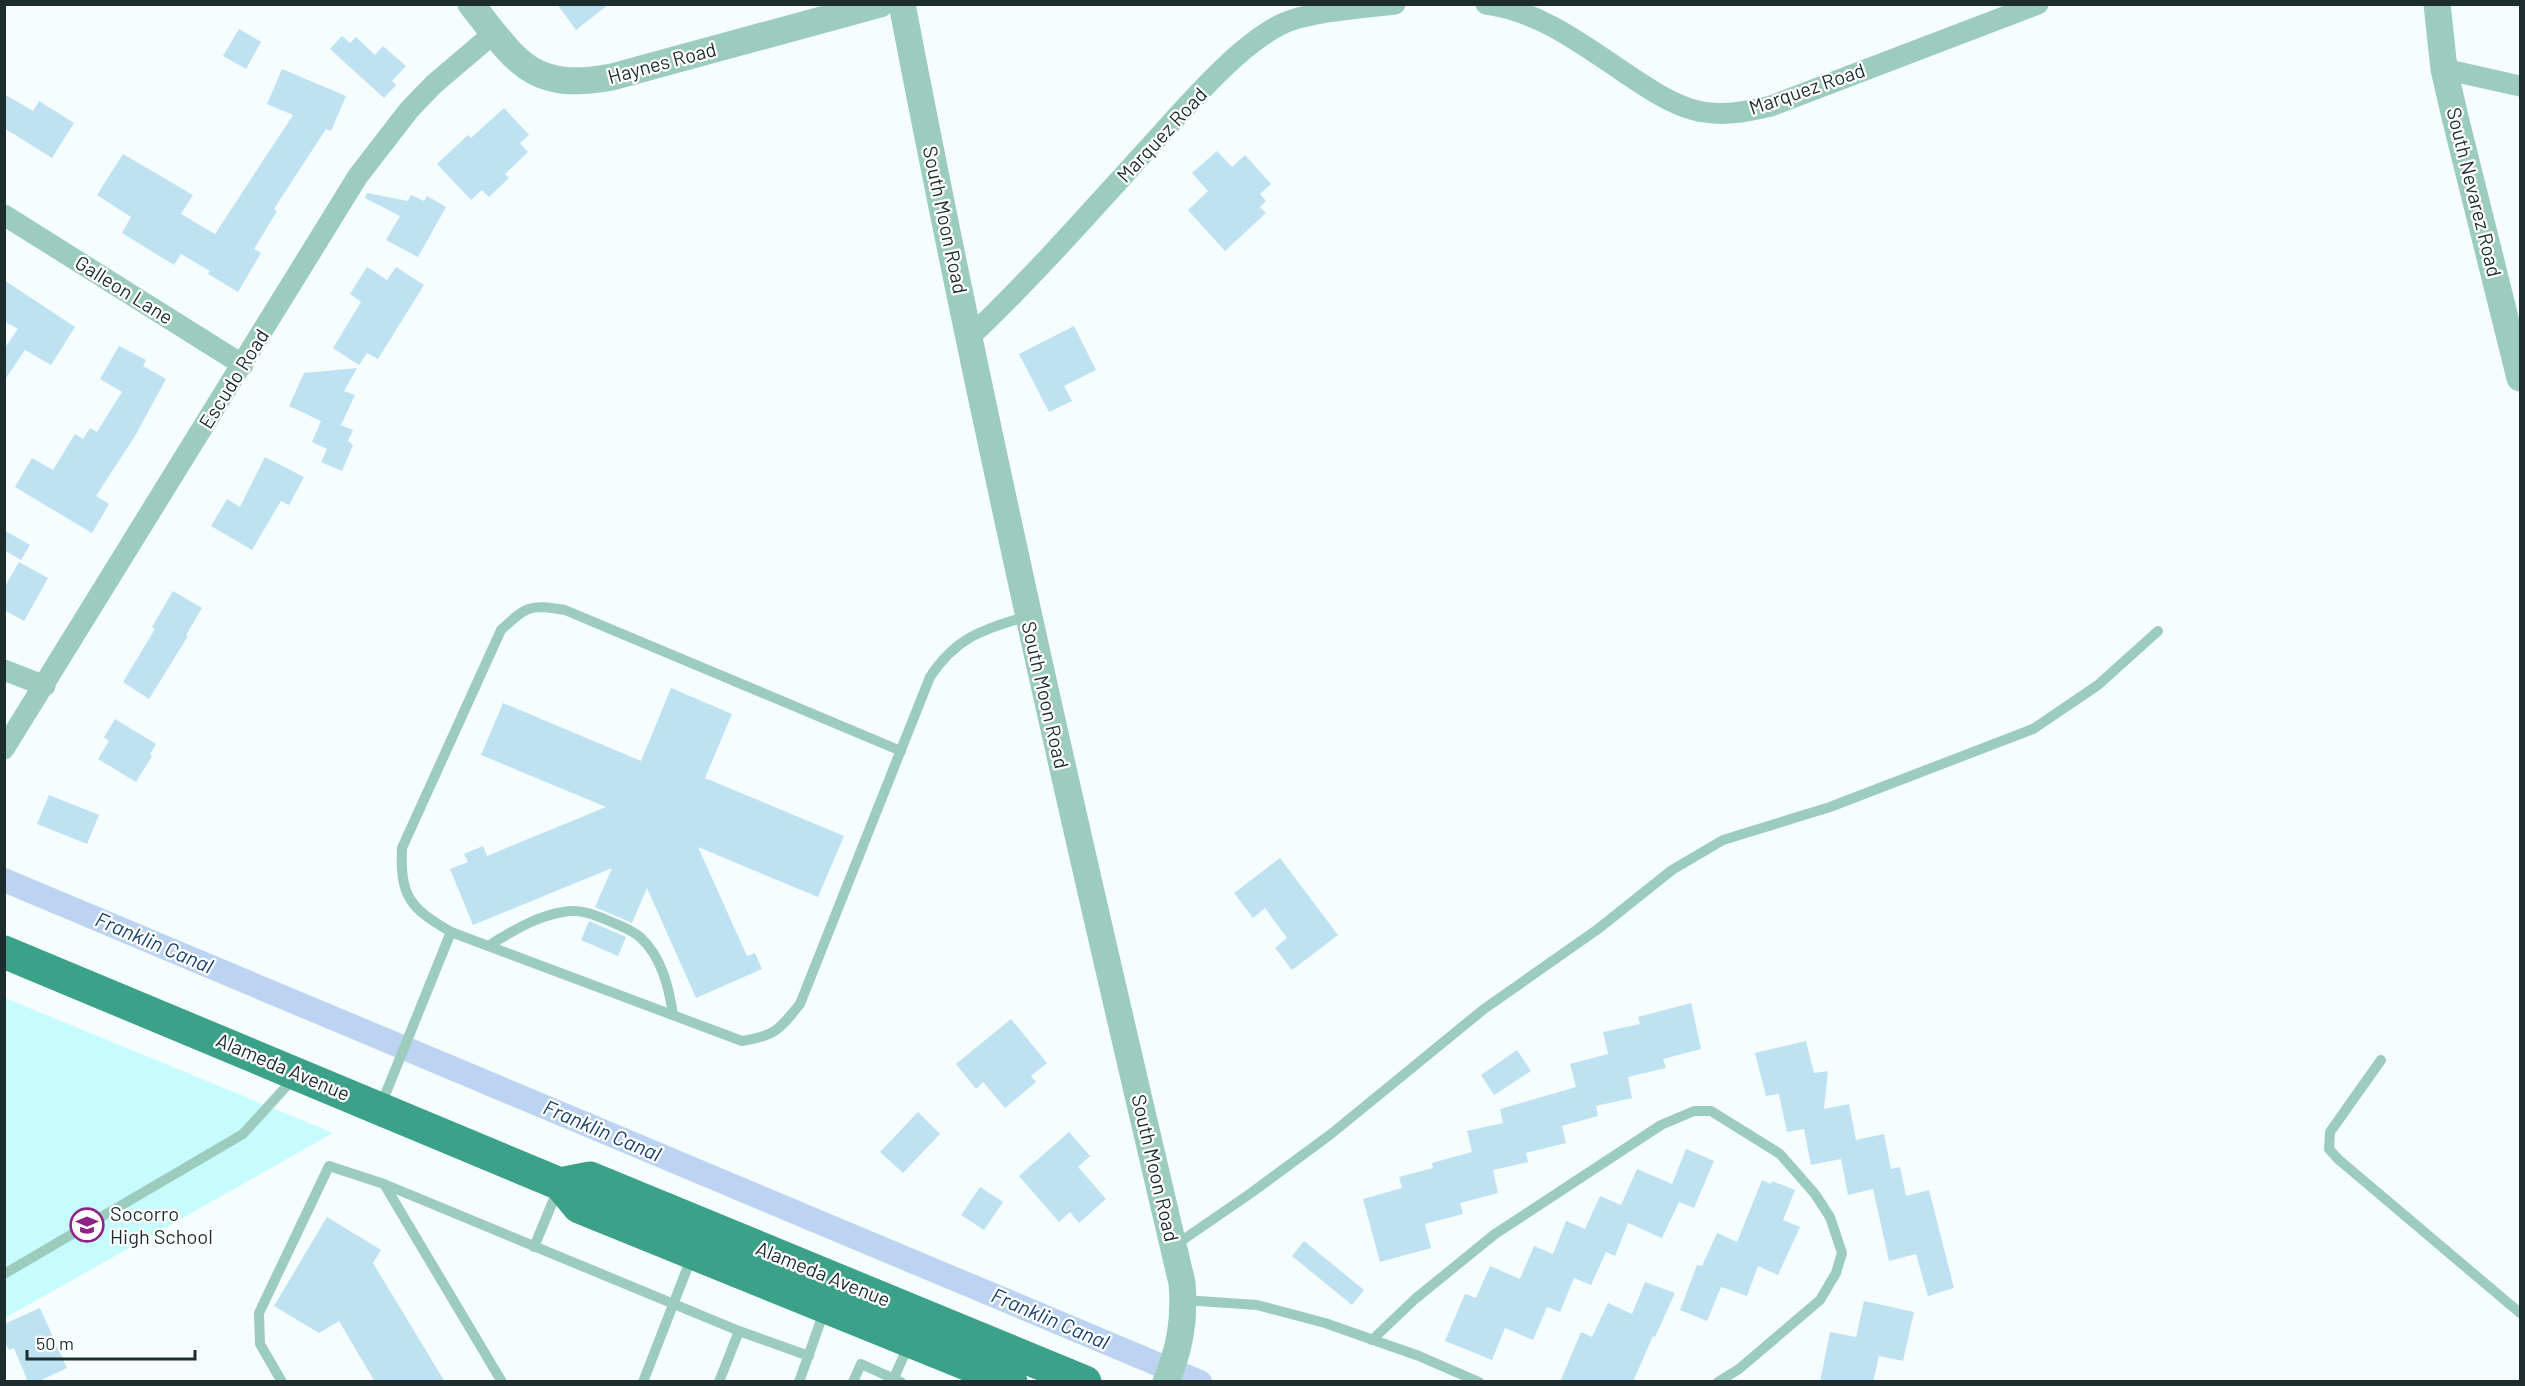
<svg xmlns="http://www.w3.org/2000/svg" width="2525" height="1386" viewBox="0 0 2525 1386" font-family="Barlow,sans-serif">
  <style>
    .built { fill: #c7fcfe }
    .lines { fill: none; stroke-linecap: round; stroke-linejoin: round }
    .canal { stroke: #bcd4f1; stroke-width: 24 }
    .building { fill: #bee2f2 }
    .service { stroke: #9cccbd; stroke-width: 10 }
    .minor { stroke: #9cccbd; stroke-width: 21 }
    .tertiary { stroke: #9cccbd; stroke-width: 27 }
    .primary { stroke: #3ba189; stroke-width: 33 }
    .labels { text-anchor: middle; stroke-width: 4.5; stroke-linejoin: round; paint-order: stroke }
    .street-label { font-size: 20px; fill: #1d2d2e; stroke: #fff }
    .poi-label { font-size: 20px; fill: #1d2d2e; stroke: #fff; text-anchor: start }
    .water-label { font-size: 21px; font-style: italic; fill: #19426f; stroke: #fff }
  </style>
  <rect width="100%" height="100%" fill="#f5fdfe"/>
  <!-- built -->
  <polygon class="built" points="5,998 333,1133 5,1318"/>
  <g class="lines">
    <!-- canal -->
    <polyline class="canal" points="4,880 1200,1382"/>
  </g>
  <!-- building -->
  <g class="building">
    <polygon points="557,4 609,4 576,30"/>
    <polygon points="239,29 261,42 246,69 223,56"/>
    <polygon points="342,36 350,43 356,37 375,55 383,46 406,66 392,81 396,85 384,98 330,49"/>
    <polygon points="282,69 346,96 331,131 326,129 274,209 277,211 254,249 261,253 238,292 208,274 210,271 181,254 174,265 122,233 131,217 97,195 123,154 193,195 181,214 215,234 293,115 267,104"/>
    <polygon points="4,94 33,111 39,101 74,123 52,158 4,128"/>
    <polygon points="504,108 529,135 520,143 528,152 505,174 509,178 489,197 482,190 471,200 437,164 468,135 471,138"/>
    <polygon points="1217,151 1232,167 1245,155 1271,184 1260,194 1266,201 1260,207 1266,213 1225,251 1188,210 1208,191 1192,173"/>
    <polygon points="367,193 408,201 411,195 424,201 427,196 446,207 418,257 386,240 400,216 365,198"/>
    <polygon points="367,267 387,280 396,267 424,285 378,359 367,353 359,365 333,348 361,302 350,294"/>
    <polygon points="4,280 75,327 51,365 25,350 4,381 4,349 18,329 4,321"/>
    <polygon points="1074,326 1096,370 1064,386 1072,401 1049,412 1019,354"/>
    <polygon points="119,346 146,360 143,366 166,379 135,436 96,496 109,504 92,533 15,487 32,458 53,470 75,434 83,439 90,428 97,432 122,392 100,379"/>
    <polygon points="357,368 344,391 355,395 341,425 353,430 348,441 353,445 342,471 321,462 327,449 312,442 321,421 289,406 304,373"/>
    <polygon points="265,457 304,477 289,505 281,501 252,550 211,526 227,499 240,507"/>
    <polygon points="4,530 30,545 21,560 4,550"/>
    <polygon points="19,562 48,578 24,621 4,610 4,588"/>
    <polygon points="173,591 202,608 186,635 188,636 149,699 123,682 155,629 152,627"/>
    <polygon points="671,688 732,714 705,778 844,836 818,897 698,847 747,956 755,953 762,969 696,998 647,888 632,923 595,907 612,868 473,925 450,869 468,862 464,854 483,846 487,856 606,807 481,755 503,703 641,761"/>
    <polygon points="115,719 156,744 150,754 152,756 136,782 98,759 109,741 104,737"/>
    <polygon points="49,795 99,815 87,844 37,824"/>
    <polygon points="1280,858 1338,935 1292,970 1275,948 1287,938 1265,908 1253,918 1234,893"/>
    <polygon points="589,921 626,937 618,956 581,940"/>
    <polygon points="1691,1003 1701,1049 1663,1059 1666,1068 1628,1077 1632,1098 1596,1106 1598,1116 1562,1126 1566,1143 1526,1153 1528,1162 1493,1170 1498,1193 1460,1203 1463,1214 1425,1224 1431,1248 1380,1262 1363,1199 1402,1188 1399,1177 1433,1168 1432,1163 1472,1152 1467,1131 1503,1123 1500,1109 1576,1087 1570,1064 1608,1054 1603,1032 1640,1024 1638,1017"/>
    <polygon points="1011,1019 1047,1063 1031,1076 1036,1082 1005,1108 983,1082 976,1089 956,1064"/>
    <polygon points="1806,1041 1814,1073 1828,1071 1824,1109 1849,1104 1856,1140 1884,1134 1891,1169 1900,1167 1906,1196 1929,1190 1954,1288 1928,1296 1916,1254 1889,1261 1873,1189 1848,1195 1841,1159 1811,1165 1804,1129 1787,1132 1779,1094 1766,1096 1755,1053"/>
    <polygon points="1517,1050 1531,1071 1494,1095 1481,1075"/>
    <polygon points="918,1112 940,1134 903,1173 880,1152"/>
    <polygon points="1069,1132 1090,1156 1078,1167 1106,1199 1079,1223 1070,1212 1059,1222 1019,1176"/>
    <polygon points="1686,1149 1714,1161 1694,1208 1679,1202 1662,1238 1628,1223 1615,1256 1606,1252 1591,1285 1574,1278 1560,1312 1547,1307 1533,1340 1505,1328 1492,1360 1445,1341 1465,1294 1476,1298 1490,1266 1520,1279 1534,1246 1553,1254 1566,1221 1585,1229 1600,1196 1621,1205 1637,1169 1672,1184"/>
    <polygon points="1762,1180 1771,1184 1772,1181 1795,1190 1783,1220 1800,1227 1778,1275 1758,1266 1747,1296 1721,1287 1707,1321 1680,1310 1697,1265 1702,1266 1717,1233 1737,1242"/>
    <polygon points="980,1187 1003,1202 984,1230 961,1215"/>
    <polygon points="327,1217 381,1250 373,1263 445,1382 375,1382 339,1321 319,1333 274,1306"/>
    <polygon points="1304,1241 1364,1290 1352,1305 1292,1256"/>
    <polygon points="1645,1282 1675,1293 1655,1337 1653,1336 1633,1382 1560,1382 1581,1332 1592,1337 1608,1303 1632,1314"/>
    <polygon points="1864,1301 1914,1312 1903,1361 1879,1356 1873,1382 1820,1382 1830,1332 1856,1337"/>
    <polygon points="40,1308 67,1368 37,1382 28,1382 14,1348 9,1350 4,1341 4,1324"/>
  </g>
  <g class="lines">
    <!-- service -->
    <g class="service">
      <path d="M901,751l-336,-141c-36,-6 -38,-4 -64,20l-99,218c-2,49 8,60 49,84l291,109c33,-5 38,-12 58,-37l130,-327c27,-41 53,-47 98,-61"/>
      <path d="M488,946c23,-14 48,-30 75,-34 16,-3 30,2 44,8 11,5 24,9 33,17 22,20 29,51 33,78"/>
      <polyline points="2381,1060 2330,1132 2329,1149 2338,1159 2520,1313"/>
      <polyline points="381,1105 451,932"/>
      <polyline points="1174,1246 1251,1193 1331,1134 1484,1009 1598,929 1672,870 1723,840 1830,807 2033,729 2098,685 2158,631"/>
      <polyline points="534,1247 558,1189"/>
      <polyline points="4,1274 243,1134 294,1078"/>
      <polyline points="1184,1300 1257,1305 1325,1323 1419,1356 1479,1382"/>
      <polyline points="739,1331 809,1356"/>
      <polyline points="1372,1340 1415,1299 1495,1234 1661,1125 1694,1111 1711,1111 1780,1154 1815,1194 1830,1217 1842,1253 1836,1273 1820,1300 1739,1369 1718,1382"/>
      <polyline points="894,1378 909,1344"/>
      <polyline points="282,1382 260,1344 259,1313 329,1166 384,1184"/>
      <polyline points="502,1382 384,1184 739,1331 719,1382"/>
      <polyline points="643,1382 692,1256"/>
      <polyline points="799,1382 825,1309"/>
      <polyline points="853,1382 861,1364 901,1382"/>
    </g>
    <!-- minor -->
    <g class="minor">
      <path d="M1486,4c53,7 96,40 139,69 21,14 44,30 69,37 25,7 52,2 77,-4l267,-102"/>
      <polyline points="2444,69 2520,86"/>
      <polyline points="4,215 243,365"/>
      <path d="M970,337c64,-61 122,-127 182,-193 34,-37 86,-99 130,-120 27,-13 82,-16 113,-20"/>
      <polyline points="4,670 45,686"/>
      <polyline points="4,749 358,176 409,110 434,84 494,33"/>
    </g>
    <!-- tertiary -->
    <g class="tertiary">
      <path d="M471,4c46,58 60,88 141,73l268,-73"/>
      <path d="M902,4c82,429 180,854 280,1279 3,37 -2,65 -16,99"/>
      <polyline points="2437,4 2444,69 2455,117 2520,378"/>
    </g>
    <!-- primary -->
    <g class="primary">
      <polyline points="4,952 560,1184 579,1207 1011,1382"/>
      <polyline points="560,1184 590,1178 1085,1382"/>
    </g>
  </g>
  <!-- icons -->
  <defs>
    <g id="school-ring" transform="scale(1.725)"><circle r="9.5" fill="#fff" stroke="#8e2286" stroke-width="1.5"/><path d="M0-5L7-2L0 1L-7-2ZM-4 1L0 2.5L4 1V4Q0 6-4 4Z" fill="#8e2286"/></g>
  </defs>
  <g fill-rule="evenodd">
    <use href="#school-ring" x="87" y="1225"/>
  </g>
  <g class="labels">
    <!-- street labels -->
    <g class="street-label">
      <text transform="translate(662 63) rotate(-15)" y="7">Haynes Road</text>
      <text transform="translate(1807 89) rotate(-19)" y="7">Marquez Road</text>
      <text transform="translate(1162 135) rotate(-47)" y="7">Marquez Road</text>
      <text transform="translate(2474 192) rotate(76)" y="7">South Nevarez Road</text>
      <text transform="translate(945 220) rotate(78)" y="7">South Moon Road</text>
      <text transform="translate(124 290) rotate(32)" y="7">Galleon Lane</text>
      <text transform="translate(234 379) rotate(-58)" y="7">Escudo Road</text>
      <text transform="translate(1045 695) rotate(77)" y="7">South Moon Road</text>
      <text transform="translate(283 1067) rotate(23)" y="7">Alameda Avenue</text>
      <text transform="translate(1155 1168) rotate(77)" y="7">South Moon Road</text>
      <text transform="translate(823 1274) rotate(22)" y="7">Alameda Avenue</text>
    </g>
    <!-- poi labels -->
    <g class="poi-label">
      <text x="110" y="1221">Socorro<tspan x="110" dy="23">High School</tspan></text>
    </g>
    <!-- water labels -->
    <g class="water-label">
      <text transform="translate(154 943) rotate(23)" y="7">Franklin Canal</text>
      <text transform="translate(602 1131) rotate(23)" y="7">Franklin Canal</text>
      <text transform="translate(1050 1319) rotate(23)" y="7">Franklin Canal</text>
    </g>
  </g>
  <!-- border -->
  <rect width="2525" height="1386" fill="none" stroke="#1d2d2e" stroke-width="12"/>
  <!-- scale -->
  <path d="M27 1350v9h168v-9" fill="none" stroke="#1d2d2e" stroke-width="3"/>
  <text x="36" y="1350" font-size="18" fill="#1d2d2e" stroke="#ffffff" stroke-width="4.5" paint-order="stroke">50 m</text>
</svg>
